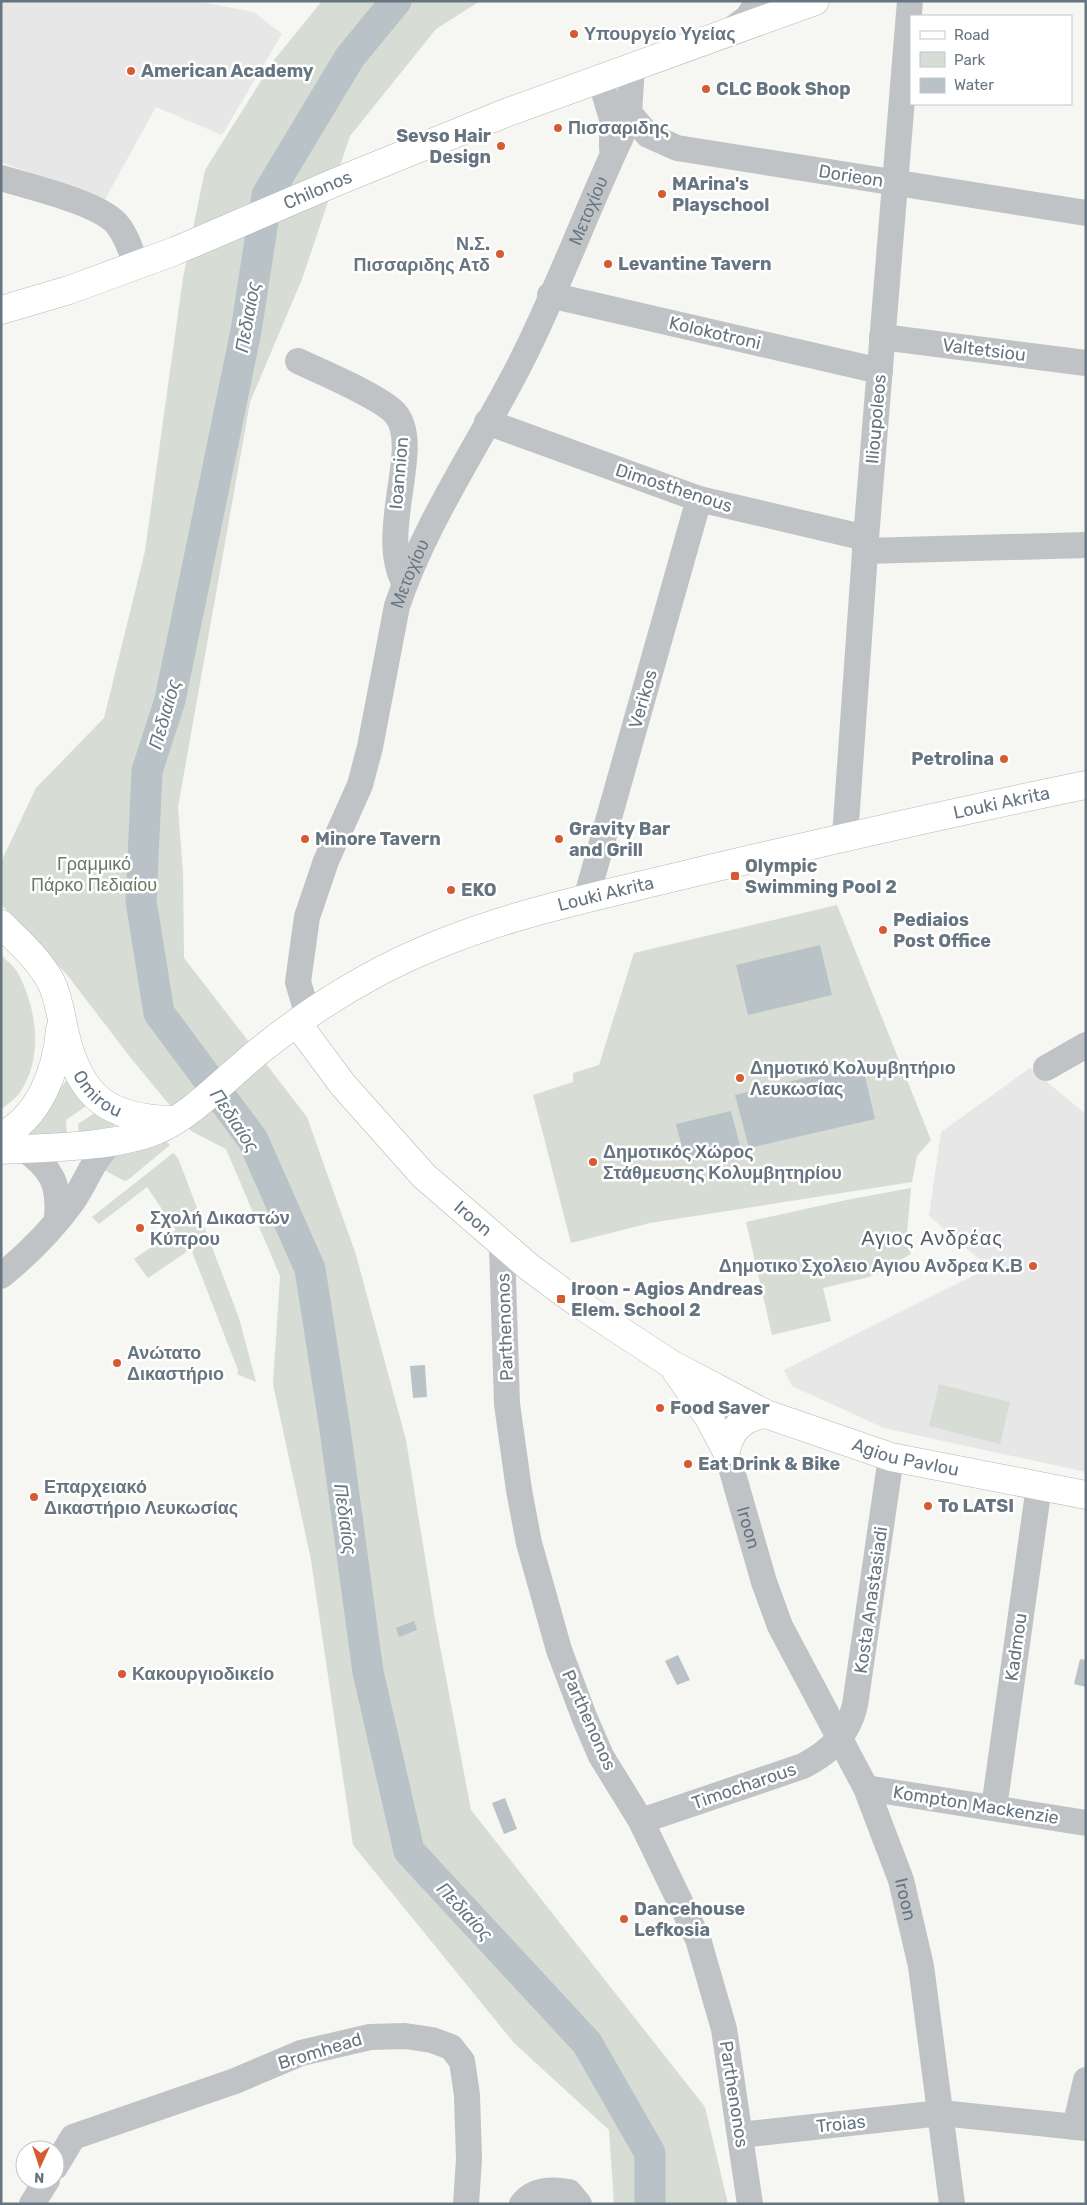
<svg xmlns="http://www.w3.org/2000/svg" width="1087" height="2205" viewBox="0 0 1087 2205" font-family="Rubik,sans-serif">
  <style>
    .built { fill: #e6e7e6 }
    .green { fill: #d7dcd4 }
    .water { fill: #b8c2c7 }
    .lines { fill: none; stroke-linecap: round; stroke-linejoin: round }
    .river { stroke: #b8c2c7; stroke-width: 31 }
    .major-casing { stroke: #b3b7ba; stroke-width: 29 }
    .minor { stroke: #bfc3c6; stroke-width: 26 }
    .major { stroke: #fff; stroke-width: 28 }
    .poi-dot { fill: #d65a32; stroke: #fff; stroke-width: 2 }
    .labels { text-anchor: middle; stroke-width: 5; stroke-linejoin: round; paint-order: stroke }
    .poi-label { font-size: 18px; font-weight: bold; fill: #677581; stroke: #fff; text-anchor: start }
    .street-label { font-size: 18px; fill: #677581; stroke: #fff }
    .park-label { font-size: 18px; fill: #697965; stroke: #fff }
    .water-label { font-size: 19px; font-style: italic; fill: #63777e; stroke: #fff }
    .quarter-label { font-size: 20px; letter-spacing: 1px; fill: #545e67; stroke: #fff }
  </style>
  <rect width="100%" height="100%" fill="#f6f6f2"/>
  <!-- built -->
  <g class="built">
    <polygon points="1,1 195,1 254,12 282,34 222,135 156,107 104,201 1,162"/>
    <polygon points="1030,1068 1086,1114 1086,1472 884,1428 792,1386 784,1370 981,1272 980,1260 929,1216 941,1132"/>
  </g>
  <!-- green -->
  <g class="green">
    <polygon points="322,1 480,1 436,29 350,136 302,279 250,402 178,807 183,874 184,958 307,1117 356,1255 406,1440 436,1625 471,1810 705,2107 728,2204 614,2204 609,2130 514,2043 353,1845 311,1560 273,1384 280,1276 226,1149 191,1131 130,1057 68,976 1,904 1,862 36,788 104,718 145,551 183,278 205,170 274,60"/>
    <polygon points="837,905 931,1140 917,1156 912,1182 650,1223 571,1243 533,1095 573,1082 573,1073 599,1065 634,953"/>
    <path d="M1,955c6,6 15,13 18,20 18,36 24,81 2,116 -4,7 -14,13 -20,19z"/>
    <polygon points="70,1075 89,1104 66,1120 67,1136 25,1138"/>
    <polygon points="98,1111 114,1122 114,1130 79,1134 78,1124"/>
    <polygon points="166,1141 170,1145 129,1179 125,1181 102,1169 111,1155"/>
    <polygon points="173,1153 178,1158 239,1318 256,1382 237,1374 238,1370 191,1249 148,1278 134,1259 176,1230 147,1187 99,1224 92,1217"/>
    <polygon points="911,1188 906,1243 911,1254 869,1277 823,1288 831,1321 772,1335 746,1222 851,1199"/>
    <polygon points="939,1384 1010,1402 1000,1444 929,1426"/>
  </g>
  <!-- water -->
  <g class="water">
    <polygon points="820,945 832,995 748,1015 736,965"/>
    <polygon points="862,1064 875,1119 749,1148 735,1095"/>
    <polygon points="731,1111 741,1150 686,1163 676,1124"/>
    <polygon points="425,1365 427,1397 413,1398 410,1366"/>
    <polygon points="414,1621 417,1630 399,1637 396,1628"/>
    <polygon points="678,1655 690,1680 677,1685 665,1661"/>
    <polygon points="1080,1659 1086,1660 1086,1687 1074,1684"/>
    <polygon points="505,1798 517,1829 504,1834 492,1803"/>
  </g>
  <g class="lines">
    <!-- river -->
    <polyline class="river" points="396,1 350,57 267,195 246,331 170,700 147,771 141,901 159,1013 253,1140 310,1269 335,1429 368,1672 409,1851 587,2043 650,2153 650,2204"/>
    <!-- major casing -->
    <g class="major-casing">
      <g id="major">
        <path id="s3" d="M1,310l68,-20 106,-39 161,-69 167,-68 312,-113"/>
        <path id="s4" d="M1,924c18,18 38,35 50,58 8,16 10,35 14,52 15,64 44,85 108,86"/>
        <path id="s5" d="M297,1023l46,62 81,91 105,91 49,36 93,61 95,50 125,43 195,38"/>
        <path d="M1,1136c39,-19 56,-67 59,-107"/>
        <path id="s6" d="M1,1150c44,-2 116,-3 156,-20 34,-13 76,-59 106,-82 53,-42 113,-79 176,-104 81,-33 168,-50 253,-71 131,-31 262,-61 394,-88"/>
        <polyline points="676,1371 709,1418 726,1450"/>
        <path d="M726,1450c5,-22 18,-33 40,-36"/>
      </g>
    </g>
    <!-- minor -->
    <g class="minor">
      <polyline points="727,33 747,18 759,1"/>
      <polyline points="600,78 612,119 612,148"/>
      <polyline points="629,113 648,135 677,148 1086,213"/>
      <path d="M1,178c29,9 95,24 115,45 10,11 15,28 20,41"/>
      <polyline points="550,295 880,371"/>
      <polyline points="882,337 1086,363"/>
      <path d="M298,361c23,11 81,35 97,52 29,33 -19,119 10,171"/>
      <polyline points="487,422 699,499 866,538"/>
      <polyline points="865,551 1086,545"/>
      <polyline points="845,837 866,538 910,1"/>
      <polyline points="586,899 699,499"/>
      <path id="s1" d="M308,1016l-10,-34 9,-65 19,-56 34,-76 10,-38 27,-141c29,-86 83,-163 124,-244 37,-73 65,-151 100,-225l8,-24 3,-46"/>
      <polyline points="1046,1068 1086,1045"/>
      <path d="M24,1149c28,20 36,35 33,70"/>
      <polyline points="502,1246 507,1404 519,1490 529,1543 559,1650 585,1719 601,1756 641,1821 698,1939 724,2029 750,2204"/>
      <path d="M1,1276c27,-22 52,-47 72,-75 16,-24 18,-39 40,-61"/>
      <path id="s2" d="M732,1398l-8,27 2,25 38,132 16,44 86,162 35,92 20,86 31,238"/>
      <polyline points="866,1788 1086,1823"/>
      <polyline points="994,1808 1039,1486"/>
      <path d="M641,1821l162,-55c27,-14 45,-31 52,-61l36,-248"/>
      <polyline points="1075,2127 1086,2080"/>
      <polyline points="740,2135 941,2113 1086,2128"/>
      <polyline points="55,2167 73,2137 235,2081 301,2053 370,2037 405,2036 432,2040 451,2047 462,2061 467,2095 469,2159 466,2204"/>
      <polyline points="32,2204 47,2180"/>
      <path d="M522,2204c12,-15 29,-15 47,-12l10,12"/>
    </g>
    <!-- major -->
    <use href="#major" class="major"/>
  </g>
  <!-- markers -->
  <g class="poi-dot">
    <circle cx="574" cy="34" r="5"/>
    <circle cx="131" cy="71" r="5"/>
    <circle cx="706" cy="89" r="5"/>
    <circle cx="558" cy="128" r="5"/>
    <circle cx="501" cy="146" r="5"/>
    <circle cx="662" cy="194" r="5"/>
    <circle cx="500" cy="254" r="5"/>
    <circle cx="608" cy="264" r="5"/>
    <circle cx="1004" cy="759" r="5"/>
    <circle cx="305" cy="839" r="5"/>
    <circle cx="559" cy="839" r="5"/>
    <rect x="730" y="871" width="10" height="10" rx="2.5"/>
    <circle cx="451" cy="890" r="5"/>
    <circle cx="883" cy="930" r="5"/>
    <circle cx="740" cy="1078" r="5"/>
    <circle cx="593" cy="1162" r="5"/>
    <circle cx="140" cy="1228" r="5"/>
    <circle cx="1033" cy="1266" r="5"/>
    <rect x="556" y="1294" width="10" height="10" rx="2.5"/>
    <circle cx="117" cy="1363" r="5"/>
    <circle cx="660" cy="1408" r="5"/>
    <circle cx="688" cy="1464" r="5"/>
    <circle cx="34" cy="1497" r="5"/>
    <circle cx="928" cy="1506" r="5"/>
    <circle cx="122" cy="1674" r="5"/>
    <circle cx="624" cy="1919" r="5"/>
  </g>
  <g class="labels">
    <!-- poi labels -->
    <g class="poi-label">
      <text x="584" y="40">Υπουργείο Υγείας</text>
      <text x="141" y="77">American Academy</text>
      <text x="716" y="95">CLC Book Shop</text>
      <text x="568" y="134">Πισσαριδης</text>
      <text x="491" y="142" text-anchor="end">Sevso Hair<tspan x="491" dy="21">Design</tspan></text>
      <text x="672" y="190">MArina's<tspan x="672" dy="21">Playschool</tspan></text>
      <text x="490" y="250" text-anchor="end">Ν.Σ.<tspan x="490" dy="21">Πισσαριδης Ατδ</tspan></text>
      <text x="618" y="270">Levantine Tavern</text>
      <text x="994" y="765" text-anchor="end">Petrolina</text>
      <text x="569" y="835">Gravity Bar<tspan x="569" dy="21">and Grill</tspan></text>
      <text x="315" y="845">Minore Tavern</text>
      <text x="745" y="872">Olympic<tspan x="745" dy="21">Swimming Pool 2</tspan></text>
      <text x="461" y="896">EKO</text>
      <text x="893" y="926">Pediaios<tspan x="893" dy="21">Post Office</tspan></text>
      <text x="750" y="1074">Δημοτικό Κολυμβητήριο<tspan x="750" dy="21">Λευκωσίας</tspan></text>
      <text x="603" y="1158">Δημοτικός Χώρος<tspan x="603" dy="21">Στάθμευσης Κολυμβητηρίου</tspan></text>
      <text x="150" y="1224">Σχολή Δικαστών<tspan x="150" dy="21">Κύπρου</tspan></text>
      <text x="1023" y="1272" text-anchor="end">Δημοτικο Σχολειο Αγιου Ανδρεα Κ.Β</text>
      <text x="571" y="1295">Iroon - Agios Andreas<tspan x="571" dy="21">Elem. School 2</tspan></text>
      <text x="127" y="1359">Ανώτατο<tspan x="127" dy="21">Δικαστήριο</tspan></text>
      <text x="670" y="1414">Food Saver</text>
      <text x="698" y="1470">Eat Drink &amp; Bike</text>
      <text x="44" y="1493">Επαρχειακό<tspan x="44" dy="21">Δικαστήριο Λευκωσίας</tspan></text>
      <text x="938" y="1512">To LATSI</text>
      <text x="132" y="1680">Κακουργιοδικείο</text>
      <text x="634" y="1915">Dancehouse<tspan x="634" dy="21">Lefkosia</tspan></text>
    </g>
    <!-- street labels -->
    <g class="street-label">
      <text transform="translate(851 176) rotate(9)" y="6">Dorieon</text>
      <text dy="6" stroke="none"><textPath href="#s3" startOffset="339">Chilonos</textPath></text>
      <text dy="6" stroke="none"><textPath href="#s1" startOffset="866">Μετοχίου</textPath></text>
      <text transform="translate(715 333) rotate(13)" y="6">Kolokotroni</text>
      <text transform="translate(984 350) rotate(7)" y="6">Valtetsiou</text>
      <text transform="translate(876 419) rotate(-85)" y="6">Ilioupoleos</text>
      <text transform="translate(399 473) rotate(-85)" y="6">Ioannion</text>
      <text transform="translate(674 488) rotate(18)" y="6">Dimosthenous</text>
      <text dy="6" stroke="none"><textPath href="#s1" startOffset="461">Μετοχίου</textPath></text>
      <text transform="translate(643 699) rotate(-74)" y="6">Verikos</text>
      <text dy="6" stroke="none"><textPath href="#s6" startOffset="1078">Louki Akrita</textPath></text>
      <text dy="6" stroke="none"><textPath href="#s6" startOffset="672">Louki Akrita</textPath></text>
      <text dy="6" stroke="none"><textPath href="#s4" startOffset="201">Omirou</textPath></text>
      <text dy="6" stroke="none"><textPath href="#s5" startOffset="264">Iroon</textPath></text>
      <text transform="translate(505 1327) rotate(-92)" y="6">Parthenonos</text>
      <text dy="6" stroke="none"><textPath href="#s5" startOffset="764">Agiou Pavlou</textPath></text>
      <text dy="6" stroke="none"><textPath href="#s2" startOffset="134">Iroon</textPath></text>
      <text transform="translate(871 1600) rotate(-82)" y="6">Kosta Anastasiadi</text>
      <text transform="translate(1016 1647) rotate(-82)" y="6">Kadmou</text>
      <text transform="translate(589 1720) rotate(66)" y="6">Parthenonos</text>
      <text transform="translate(744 1786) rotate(-19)" y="6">Timocharous</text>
      <text transform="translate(976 1805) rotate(9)" y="6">Kompton Mackenzie</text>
      <text dy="6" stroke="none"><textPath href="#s2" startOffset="539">Iroon</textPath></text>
      <text transform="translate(320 2051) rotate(-17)" y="6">Bromhead</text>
      <text transform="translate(734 2094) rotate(81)" y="6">Parthenonos</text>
      <text transform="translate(841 2124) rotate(-6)" y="6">Troias</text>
    </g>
    <!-- park labels -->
    <g class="park-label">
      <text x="94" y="870">Γραμμικό<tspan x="94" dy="21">Πάρκο Πεδιαίου</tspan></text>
    </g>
    <!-- water labels -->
    <g class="water-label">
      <text transform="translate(247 317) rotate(-80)" y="7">Πεδιαίος</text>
      <text transform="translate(164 714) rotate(-74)" y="7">Πεδιαίος</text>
      <text transform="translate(235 1120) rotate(56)" y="7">Πεδιαίος</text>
      <text transform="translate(346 1519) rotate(82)" y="7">Πεδιαίος</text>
      <text transform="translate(465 1911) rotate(47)" y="7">Πεδιαίος</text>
    </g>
    <!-- quarter labels -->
    <g class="quarter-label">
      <text x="932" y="1245">Αγιος Ανδρέας</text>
    </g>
  </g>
  <!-- border -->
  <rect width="1087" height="2205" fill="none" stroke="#677581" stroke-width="5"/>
  <!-- legend -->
  <rect x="910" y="15" width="162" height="90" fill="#ffffff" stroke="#c2c8cd"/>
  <rect x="920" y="31" width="25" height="8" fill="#ffffff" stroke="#c2c8cd"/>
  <text x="954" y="40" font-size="15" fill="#677581">Road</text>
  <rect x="920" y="52" width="25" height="15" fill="#d7dcd4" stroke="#c2c8cd"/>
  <text x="954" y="65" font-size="15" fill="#677581">Park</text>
  <rect x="920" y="78" width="25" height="15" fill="#b8c2c7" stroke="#c2c8cd"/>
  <text x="954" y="90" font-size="15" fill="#677581">Water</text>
  <!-- north arrow -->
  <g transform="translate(40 2165) rotate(183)"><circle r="24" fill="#ffffff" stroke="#c2c8cd"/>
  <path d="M0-4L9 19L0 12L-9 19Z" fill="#d65a32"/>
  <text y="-8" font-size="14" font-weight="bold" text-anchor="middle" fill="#677581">N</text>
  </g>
</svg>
